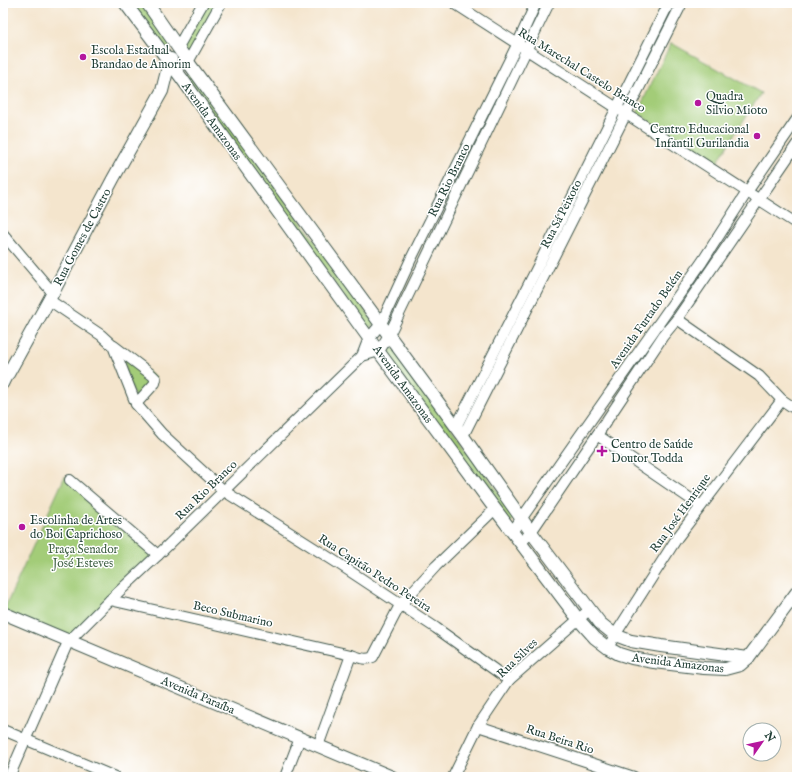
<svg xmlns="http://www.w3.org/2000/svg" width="800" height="780" viewBox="0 0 800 780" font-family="'IM FELL English',serif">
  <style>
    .green { fill: #a3cc78; stroke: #618456 }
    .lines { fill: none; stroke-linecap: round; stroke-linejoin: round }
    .minor-casing { stroke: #3f564b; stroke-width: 12 }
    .tertiary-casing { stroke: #3f564b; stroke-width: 14 }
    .minor { stroke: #fff; stroke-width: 10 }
    .tertiary { stroke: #fff; stroke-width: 12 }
    .poi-dot { fill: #b5179e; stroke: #fff; stroke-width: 1.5 }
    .labels { text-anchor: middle; stroke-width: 3; stroke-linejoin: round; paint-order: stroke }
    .poi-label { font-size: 12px; fill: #1f3d34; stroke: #fff; text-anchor: start }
    .street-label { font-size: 12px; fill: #1f3d34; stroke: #fff }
    .park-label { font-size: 12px; fill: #406145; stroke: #fff }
  </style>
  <rect width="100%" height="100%" fill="#fff"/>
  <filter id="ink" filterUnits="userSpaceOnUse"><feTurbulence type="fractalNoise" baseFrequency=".025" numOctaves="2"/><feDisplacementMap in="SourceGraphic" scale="8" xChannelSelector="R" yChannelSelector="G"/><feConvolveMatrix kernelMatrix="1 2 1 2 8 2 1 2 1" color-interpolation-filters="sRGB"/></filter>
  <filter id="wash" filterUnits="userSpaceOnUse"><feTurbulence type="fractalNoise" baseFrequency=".012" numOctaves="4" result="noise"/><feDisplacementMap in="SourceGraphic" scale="16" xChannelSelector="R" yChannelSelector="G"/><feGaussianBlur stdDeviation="0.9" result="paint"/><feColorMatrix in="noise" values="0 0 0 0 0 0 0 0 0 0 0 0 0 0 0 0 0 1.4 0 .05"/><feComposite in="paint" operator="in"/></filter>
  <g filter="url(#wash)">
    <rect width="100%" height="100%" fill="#f4e5cd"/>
    <!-- green -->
    <g class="green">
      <polygon points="131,3 141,3 173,46 166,51"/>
      <polygon points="204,3 219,3 188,61 179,48"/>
      <polygon points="671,43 761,93 716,164 637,113"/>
      <polygon points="191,71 375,323 368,330 185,76"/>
      <polygon points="392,346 516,516 510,523 386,354"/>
      <polygon points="119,350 156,378 136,401 126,373 125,362"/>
      <polygon points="65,476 126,530 156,552 69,640 3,612"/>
    </g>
  </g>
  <g filter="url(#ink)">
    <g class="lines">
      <!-- minor casing -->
      <g class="minor-casing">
        <g id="minor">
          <polyline points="454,3 797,224"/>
          <polyline points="178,47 203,3"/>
          <polyline points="188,62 221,3"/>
          <polyline points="3,234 53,293"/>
          <polyline points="49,300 101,335 113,346 136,404 162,434 224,491 336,562 436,628 509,680"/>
          <polyline points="677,319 759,376 782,400 797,410"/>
          <polyline points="114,346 152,375 156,379 155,383 136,404"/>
          <polyline points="362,356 379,351 389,335 549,3"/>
          <polyline points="3,384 8,374"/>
          <polyline points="456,427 538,266 669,3"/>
          <polyline points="597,435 701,506"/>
          <polyline points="463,436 682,3"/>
          <polyline points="70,480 158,555"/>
          <polyline points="512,532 702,262 747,192 797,119"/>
          <polyline points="521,543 531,532 597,435 663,336 677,319 797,144"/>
          <path d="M110,600l241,55c7,2 14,6 22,2l27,-52 36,-39 59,-57"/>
          <polyline points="608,648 615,635 677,538 782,400"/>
          <polyline points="478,726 634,777"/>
          <polyline points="3,730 115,777"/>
          <polyline points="318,746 351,655"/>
          <polyline points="9,777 68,642 110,600 158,555 362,356 369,338 381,324 411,259 517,45 536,3"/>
          <polyline points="285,777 300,738"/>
          <polyline points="453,777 478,726 509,680 589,610"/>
        </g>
      </g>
      <!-- tertiary casing -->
      <g class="tertiary-casing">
        <g id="tertiary">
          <polyline points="125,3 180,76 373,344 495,509 578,619 595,638 608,648 619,654 632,658 654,662 704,668 725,669 740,665 748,658 797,592"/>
          <polyline points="147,3 188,62 463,436 531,532 600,623 615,635 631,641 661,646 748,658"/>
          <polyline points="3,371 8,374 49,300 113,179 162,91 169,63 171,59"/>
          <polyline points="3,613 392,777"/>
        </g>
      </g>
      <!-- minor -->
      <use href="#minor" class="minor"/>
      <!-- tertiary -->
      <use href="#tertiary" class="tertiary"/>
    </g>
  </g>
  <!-- markers -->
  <g class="poi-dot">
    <circle cx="83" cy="57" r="4"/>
    <circle cx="698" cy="103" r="4"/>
    <circle cx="757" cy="136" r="4"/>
    <path d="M600 445h4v4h4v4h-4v4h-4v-4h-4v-4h4z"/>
    <circle cx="22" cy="527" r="4"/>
  </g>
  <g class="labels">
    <!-- poi labels -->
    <g class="poi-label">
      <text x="91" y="54">Escola Estadual<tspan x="91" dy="14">Brandao de Amorim</tspan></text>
      <text x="706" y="100">Quadra<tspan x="706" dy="14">Silvio Mioto</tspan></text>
      <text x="749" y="133" text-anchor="end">Centro Educacional<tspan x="749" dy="14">Infantil Gurilandia</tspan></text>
      <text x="611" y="448">Centro de Saúde<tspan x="611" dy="14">Doutor Todda</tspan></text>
      <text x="30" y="524">Escolinha de Artes<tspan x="30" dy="14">do Boi Caprichoso</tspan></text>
    </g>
    <!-- street labels -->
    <g class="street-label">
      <text transform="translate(582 70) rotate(32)" y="4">Rua Marechal Castelo Branco</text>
      <text transform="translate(212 121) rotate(54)" y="4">Avenida Amazonas</text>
      <text transform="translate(449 180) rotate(-64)" y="4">Rua Rio Branco</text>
      <text transform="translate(561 214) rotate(-63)" y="4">Rua Sá Peixoto</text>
      <text transform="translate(82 237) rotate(-62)" y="4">Rua Gomes de Castro</text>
      <text transform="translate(646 319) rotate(-55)" y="4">Avenida Furtado Belém</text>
      <text transform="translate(403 384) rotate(54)" y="4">Avenida Amazonas</text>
      <text transform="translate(206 490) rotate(-44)" y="4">Rua Rio Branco</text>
      <text transform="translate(680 513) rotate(-54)" y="4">Rua José Henrique</text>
      <text transform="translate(375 573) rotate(33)" y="4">Rua Capitão Pedro Pereira</text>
      <text transform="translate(233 614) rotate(13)" y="4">Beco Submarino</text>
      <text transform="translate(517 658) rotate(-44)" y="4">Rua Silves</text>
      <text transform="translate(678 663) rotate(7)" y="4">Avenida Amazonas</text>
      <text transform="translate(198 695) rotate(23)" y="4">Avenida Paraíba</text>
      <text transform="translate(560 739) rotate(18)" y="4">Rua Beira Rio</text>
    </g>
    <!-- park labels -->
    <g class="park-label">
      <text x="83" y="553">Praça Senador<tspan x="83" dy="14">José Esteves</tspan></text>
    </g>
  </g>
  <!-- margin -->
  <rect width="800" height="780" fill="none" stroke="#fff" stroke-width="16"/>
  <!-- north arrow -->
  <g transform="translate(762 742) rotate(56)"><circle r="19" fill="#ffffff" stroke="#a5b1ae"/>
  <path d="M0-3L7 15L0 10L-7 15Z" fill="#b5179e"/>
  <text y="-6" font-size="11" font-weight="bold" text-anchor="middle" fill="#1f3d34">N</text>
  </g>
</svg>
